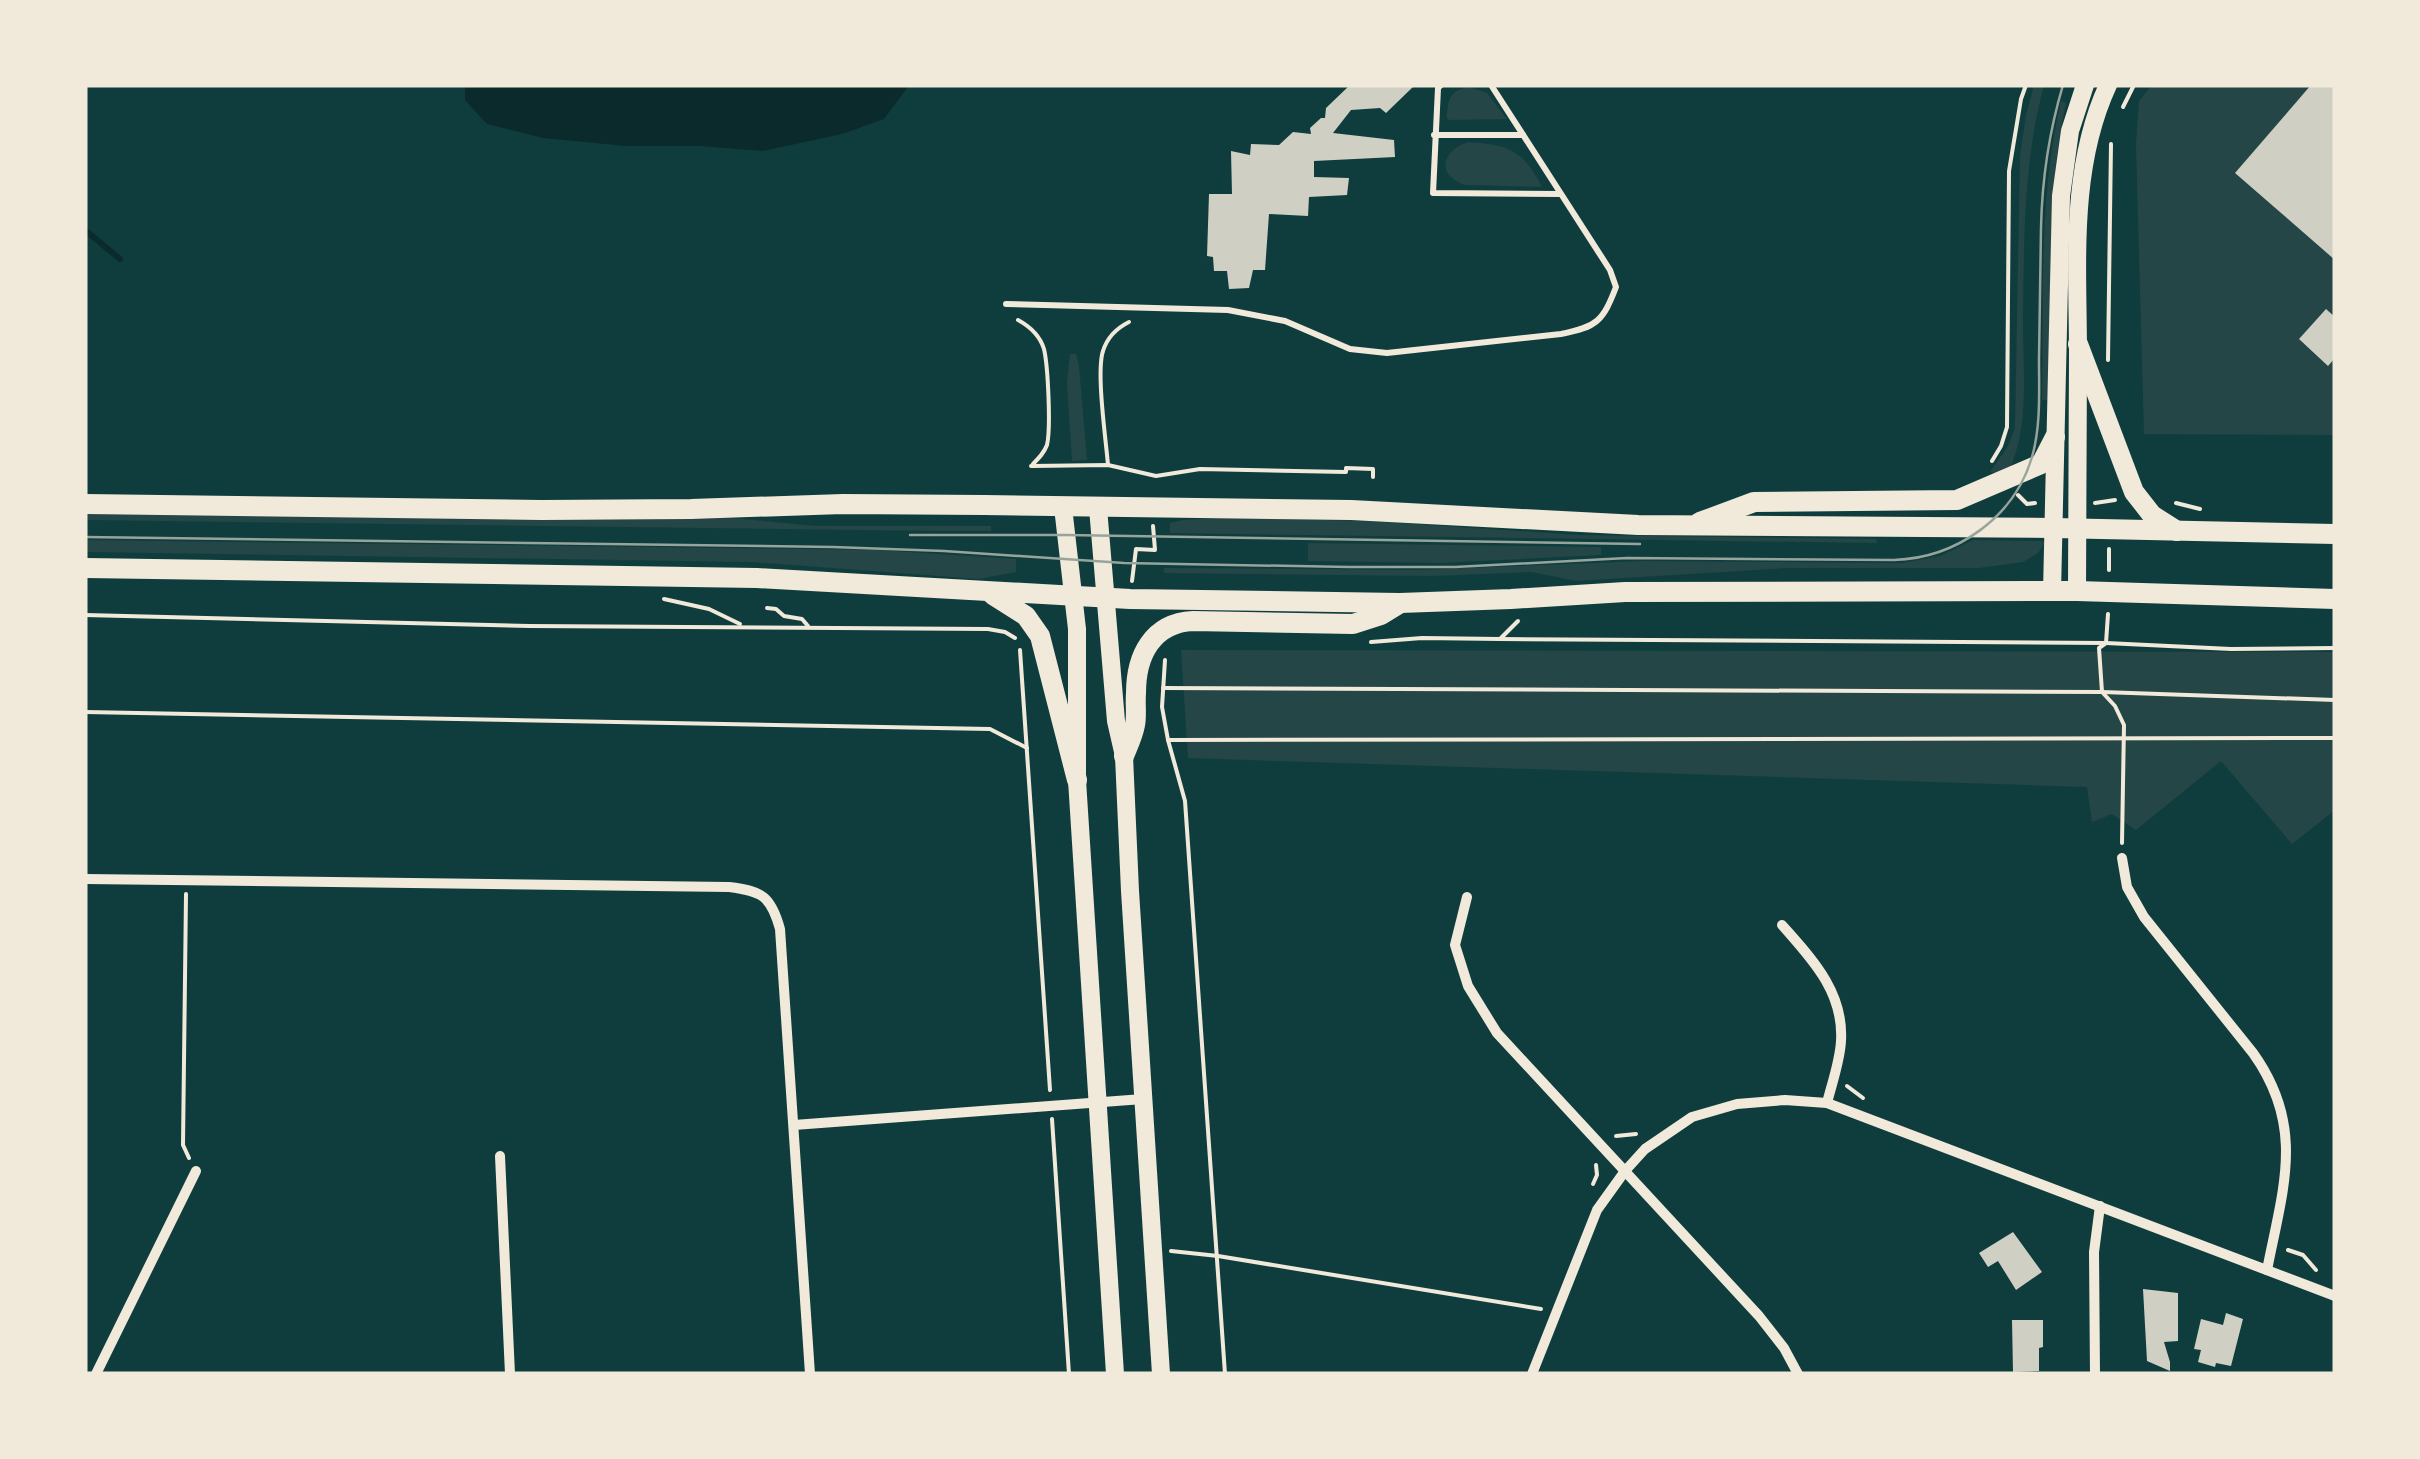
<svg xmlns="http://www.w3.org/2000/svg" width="2420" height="1459" viewBox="0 0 2420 1459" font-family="Arial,sans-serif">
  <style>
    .green { fill: #244646 }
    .water { fill: #0a2a2b }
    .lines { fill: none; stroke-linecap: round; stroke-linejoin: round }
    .stream { stroke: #0a2a2b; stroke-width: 6 }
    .building { fill: #cfcfc3 }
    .path { stroke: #f1e9da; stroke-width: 4 }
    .service { stroke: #f1e9da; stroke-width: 6 }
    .minor { stroke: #f1e9da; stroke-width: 10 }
    .secondary { stroke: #f1e9da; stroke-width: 18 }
    .trunk { stroke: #f1e9da; stroke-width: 20 }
    .tram { stroke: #97a49c; stroke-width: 2.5 }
  </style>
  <rect width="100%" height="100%" fill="#0f3d3e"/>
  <!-- green -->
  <g class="green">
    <path d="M2034,85h10c-21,78 -20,156 -21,237 0,49 7,105 -15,151l-6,2 -12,-3 18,-26 7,-18 5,-272 6,-41z"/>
    <polygon points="2152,85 2335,85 2335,435 2144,434 2136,145 2139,101"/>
    <path d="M1469,87l18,6 20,26 -58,1 -2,-2c0,-18 3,-28 22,-31z"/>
    <path d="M2061,101l5,2c-21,96 -14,199 -16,297h-8c2,-99 -4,-202 19,-299z"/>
    <path d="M1469,142c40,3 54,8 73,45l-77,-2c-29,-10 -24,-35 4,-43z"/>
    <polygon points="1070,354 1076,354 1079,366 1087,460 1072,461 1067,383"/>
    <polygon points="85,514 611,520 731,518 816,526 991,526 991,531 943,531 85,520"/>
    <polygon points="1216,518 1370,521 1580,535 1876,539 1877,543 1170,533 1170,523 1183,520"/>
    <polygon points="85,540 877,550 1016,559 1016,572 979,579 751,562 85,552"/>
    <polygon points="1973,540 2042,541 2045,543 2038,553 2023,562 1979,568 1787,568 1576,581 1532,572 1433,576 1164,573 1164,568 1418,570 1643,561 1902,563 1940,556"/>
    <polygon points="1308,543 1601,547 1601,555 1441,563 1308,561"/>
    <polygon points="1181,650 2335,652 2335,810 2292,844 2221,761 2136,830 2112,814 2092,822 2087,787 1188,758"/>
  </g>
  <!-- water -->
  <polygon class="water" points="465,85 902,85 907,88 884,119 842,134 763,151 699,146 626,146 543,138 487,124 465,100"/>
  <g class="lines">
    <!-- stream -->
    <polyline class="stream" points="85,230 120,259"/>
  </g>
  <!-- building -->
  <g class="building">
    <polygon points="1350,85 1415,85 1386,113 1380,108 1351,110 1333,133 1394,140 1395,157 1314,161 1314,177 1349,178 1347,195 1309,197 1308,216 1269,214 1265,270 1253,270 1249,288 1229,289 1227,271 1214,271 1213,257 1207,256 1209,194 1232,194 1231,151 1250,155 1251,144 1279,145 1293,132 1311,134 1310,128 1321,118 1325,118 1326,108"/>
    <polygon points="2311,85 2335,85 2335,260 2235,173"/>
    <polygon points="2326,309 2335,317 2335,358 2328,366 2299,339"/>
    <polygon points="2013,1232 2042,1272 2016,1290 1998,1261 1988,1267 1979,1253"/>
    <polygon points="2143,1289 2178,1293 2178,1341 2164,1342 2170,1362 2170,1371 2147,1361"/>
    <polygon points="2226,1313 2243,1319 2231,1366 2216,1363 2215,1367 2198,1362 2201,1350 2194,1349 2201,1319 2223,1325"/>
    <polygon points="2012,1320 2043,1320 2043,1347 2039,1348 2039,1371 2013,1372"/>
  </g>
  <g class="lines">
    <!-- path -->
    <g class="path">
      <polyline points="2123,107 2134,85"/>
      <path d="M1018,320c11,6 22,16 26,29 4,17 7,79 3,96 -3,8 -8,13 -14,19"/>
      <polyline points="2108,360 2111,144"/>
      <polyline points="1992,461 2001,446 2007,427 2009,171 2021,99 2026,85"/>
      <path d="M1108,465c-2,-25 -12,-93 -5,-114 4,-13 14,-23 26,-29"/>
      <polyline points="1031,466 1108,465 1156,476 1200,469 1346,472 1346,468 1373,469 1373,477"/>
      <polyline points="2018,495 2027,504 2035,503"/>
      <polyline points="2095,503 2115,500"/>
      <polyline points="2176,503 2200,509"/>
      <polyline points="2109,549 2109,570"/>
      <polyline points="1132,581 1136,549 1155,550 1153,526"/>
      <polyline points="664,599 709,609 740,624"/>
      <polyline points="767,608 776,609 784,616 802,619 808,626"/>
      <polyline points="2108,614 2106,643 2099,648 2102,692 2115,706 2124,725 2122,843"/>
      <polyline points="85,615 529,626 988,629 1005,632 1015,638"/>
      <polyline points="1500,639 1518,621"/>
      <polyline points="1371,642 1422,638 1500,639 2106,643 2231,649 2335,648"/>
      <polyline points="1020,650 1050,1090"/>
      <polyline points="1165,660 1162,707 1168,740 1185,801 1225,1374"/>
      <polyline points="1163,688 2102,692 2335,700"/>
      <polyline points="85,712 990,729 1027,748"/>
      <polyline points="1168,740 2335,738"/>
      <polyline points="186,894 183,1145 189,1158"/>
      <polyline points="1847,1086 1863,1098"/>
      <polyline points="1052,1119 1069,1374"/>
      <polyline points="1616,1136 1636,1134"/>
      <polyline points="1593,1184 1597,1175 1596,1165"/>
      <polyline points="2288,1250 2303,1255 2316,1270"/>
      <polyline points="1171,1251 1218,1256 1541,1309"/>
    </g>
    <!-- service -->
    <g class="service">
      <polyline points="1441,85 1438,88 1433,193 1560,194"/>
      <polyline points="1434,135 1523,135"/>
      <path d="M1006,304l222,6 57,11 65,28 37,4 174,-19c36,-7 42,-13 55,-47l-6,-17 -119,-185"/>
    </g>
    <!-- minor -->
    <g class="minor">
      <path d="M2122,858l5,29 17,30 109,136c53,74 30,135 14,217"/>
      <path d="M85,879l644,8c33,4 42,9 51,42l30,445"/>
      <polyline points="1467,897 1455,945 1468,986 1497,1033 1759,1316 1784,1348 1798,1374"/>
      <path d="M1782,925c30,34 62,67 59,116 -1,20 -9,42 -14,62"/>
      <polyline points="794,1125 1143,1099"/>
      <polyline points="500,1156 510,1374"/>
      <polyline points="96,1374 196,1171"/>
      <polyline points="1532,1374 1597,1210 1625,1171 1645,1149 1692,1117 1737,1104 1785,1100 1827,1103 2335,1296"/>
      <polyline points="2095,1374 2094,1252 2100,1206"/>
    </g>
    <!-- secondary -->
    <g class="secondary">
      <polyline points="1063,507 1077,629 1077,780 1115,1374"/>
      <polyline points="1098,508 1116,721 1124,756 1130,891 1161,1374"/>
      <path d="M2077,591c1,-78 1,-157 1,-236 0,-90 -9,-186 30,-270"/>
      <polyline points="2052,592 2061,196 2070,131 2085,85"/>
    </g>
    <!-- trunk -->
    <g class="trunk">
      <polyline points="2078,344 2134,492 2152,515 2177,531"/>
      <polyline points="85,504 541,510 691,509 843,504 984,505 1351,510 1638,525 2054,528 2335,534"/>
      <polyline points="1700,522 1754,502 1957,500 2041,464 2055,437"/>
      <polyline points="85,568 757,578 1130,599 1400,603 1511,599 1625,592 2077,591 2335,599"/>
      <polyline points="993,595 1026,616 1040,636 1077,780"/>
      <path d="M1124,756c4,-10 9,-20 11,-31 2,-10 0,-21 1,-32 0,-37 16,-70 57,-72l160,3 28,-9 18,-11"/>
    </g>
    <!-- tram -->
    <g class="tram">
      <polyline points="910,535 1066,535 1640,544"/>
      <path d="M85,537l748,10 111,4 180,12 225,4h106l172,-9 267,2c62,-2 120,-42 138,-103 9,-31 7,-66 7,-98 1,-44 1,-87 2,-131 1,-49 8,-96 22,-143"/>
    </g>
  </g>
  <!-- border -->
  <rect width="2420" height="1459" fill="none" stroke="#f1e9da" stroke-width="175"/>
</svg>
